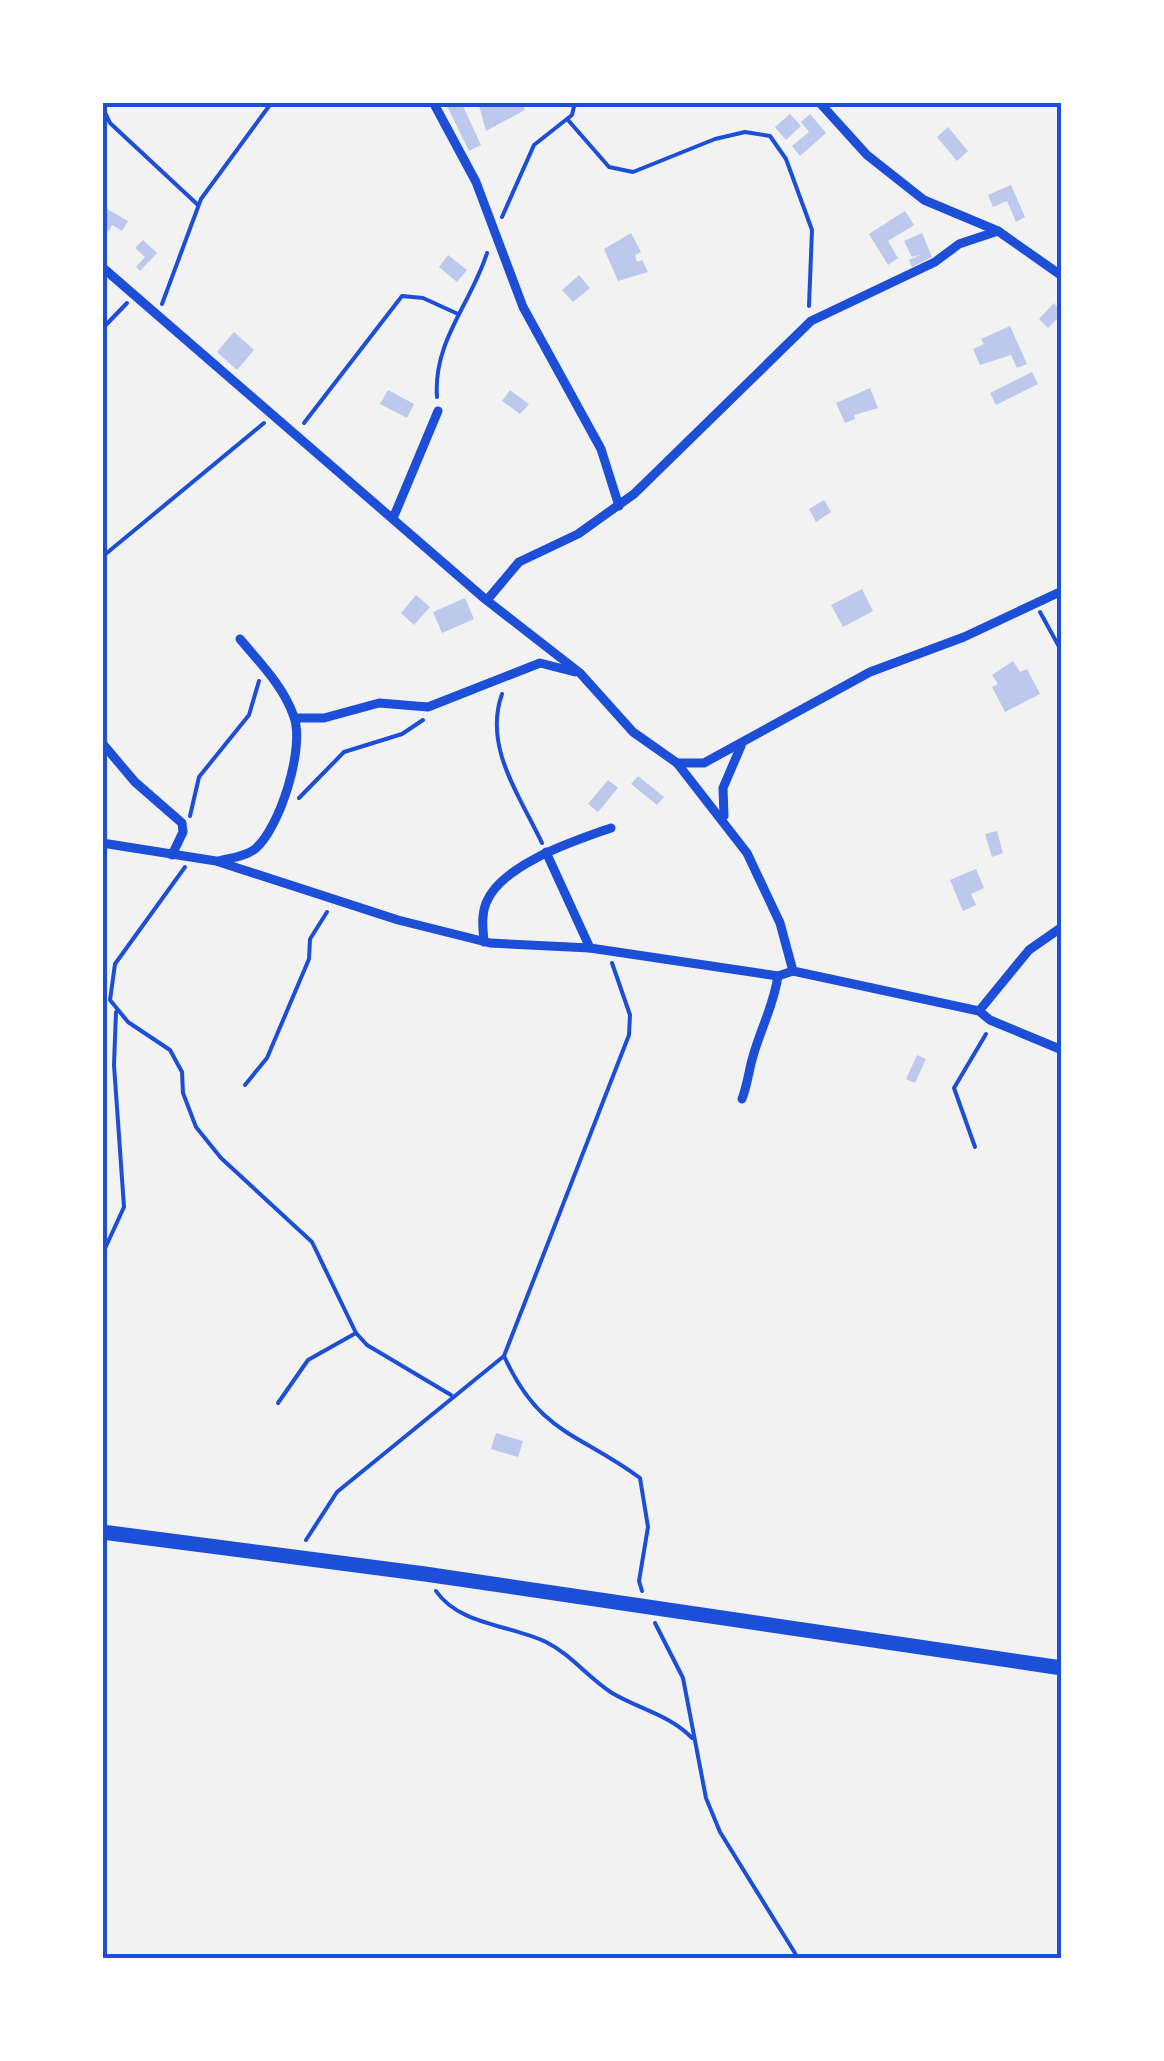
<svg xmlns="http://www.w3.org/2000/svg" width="1164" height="2061" viewBox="0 0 1164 2061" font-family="'Varela Round',sans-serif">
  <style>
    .building { fill: #bdc9ec }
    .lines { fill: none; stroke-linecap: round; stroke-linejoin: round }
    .path { stroke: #1d4ed8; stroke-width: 4 }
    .minor { stroke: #1d4ed8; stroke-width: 9 }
    .trunk { stroke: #1d4ed8; stroke-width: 15 }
    .neatline { fill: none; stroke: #1d4ed8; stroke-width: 4 }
  </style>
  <rect width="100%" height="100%" fill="#f2f2f2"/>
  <!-- building -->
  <g class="building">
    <polygon points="445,102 461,102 481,145 469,151"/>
    <polygon points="478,102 522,102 525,110 486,131"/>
    <polygon points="790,114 801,126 786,140 775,127"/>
    <polygon points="810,114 826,133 800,156 792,146 809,132 801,122"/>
    <polygon points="948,127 968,151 957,161 937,137"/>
    <polygon points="1011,185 1025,217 1016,222 1007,201 993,207 988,195"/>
    <polygon points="107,209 128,221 122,231 112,225 109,231 102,228"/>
    <polygon points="905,211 914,225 888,241 898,258 888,265 869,234"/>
    <polygon points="631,233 641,252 635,255 637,262 642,260 648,272 618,281 604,249"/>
    <polygon points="922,233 932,257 912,267 909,260 922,254 912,257 904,241"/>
    <polygon points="143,240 157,253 140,271 136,267 145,257 135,248"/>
    <polygon points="448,255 467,270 457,282 439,267"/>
    <polygon points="579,275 590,288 573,302 562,290"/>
    <polygon points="1054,303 1062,314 1048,328 1039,319"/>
    <polygon points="1010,326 1027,364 1017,368 1011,355 980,365 973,349 984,344 981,339"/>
    <polygon points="234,332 254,350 237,370 217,352"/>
    <polygon points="1032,372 1038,384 996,405 990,393"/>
    <polygon points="870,388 878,408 854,415 855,419 845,423 836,403"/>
    <polygon points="388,390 414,404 407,418 380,404"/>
    <polygon points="510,390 529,404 520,414 502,401"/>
    <polygon points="824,500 831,512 816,522 809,509"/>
    <polygon points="862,589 873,611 843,627 831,605"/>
    <polygon points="416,595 430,607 414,625 401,613"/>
    <polygon points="465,598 474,619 442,633 433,612"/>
    <polygon points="1013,661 1020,672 1027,669 1040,694 1005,712 992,687 998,684 992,675"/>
    <polygon points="638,776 664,797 657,805 631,784"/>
    <polygon points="608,780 618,788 598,812 588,804"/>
    <polygon points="997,831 1003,853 992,857 985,834"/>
    <polygon points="976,869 984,888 971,894 976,905 963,911 950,880"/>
    <polygon points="917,1055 926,1059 915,1083 906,1079"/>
    <polygon points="496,1433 523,1441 518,1457 491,1449"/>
  </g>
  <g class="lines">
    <!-- path -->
    <g class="path">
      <polyline points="102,106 110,123 198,205"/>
      <polyline points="568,120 609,167 633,172 715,139 745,132 770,136 786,159 812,230 809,306"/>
      <polyline points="502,217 534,145 572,115 575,102"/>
      <polyline points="162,304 201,199 272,102"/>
      <polyline points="102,329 127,303"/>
      <path d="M437,397c-4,-56 34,-93 50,-144"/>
      <polyline points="304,423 402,296 423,298 458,314"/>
      <polyline points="102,557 264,423"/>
      <polyline points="1040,612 1062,652"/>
      <path d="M502,694c-19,53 18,102 40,149"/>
      <polyline points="299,798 344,752 402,734 423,720"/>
      <polyline points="190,816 199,777 249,715 259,681"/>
      <polyline points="185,867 115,964 110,1000 128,1022 170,1050 182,1072 183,1093 196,1127 221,1158 312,1242 356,1333 367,1345 451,1395"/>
      <path d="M612,963l18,52 -1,20 -125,321c36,79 74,76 136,122l8,49 -9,54 3,10"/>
      <polyline points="245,1085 267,1058 309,959 310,939 327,912"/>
      <polyline points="975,1147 954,1088 986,1034"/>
      <polyline points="102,1255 124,1207 114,1065 116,1012"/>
      <polyline points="278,1403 308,1360 356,1333"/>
      <polyline points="306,1540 337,1492 504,1356"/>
      <path d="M436,1591c23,34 75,34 110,51 26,13 41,35 66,51 27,16 58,22 80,45"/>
      <polyline points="655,1623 683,1678 706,1798 720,1832 798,1958"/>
    </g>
    <!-- minor -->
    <g class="minor">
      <polyline points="433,102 476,182 523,307 601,449 619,506"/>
      <polyline points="819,102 867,155 924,200 998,231 1062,276"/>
      <polyline points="102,267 485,599 580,673 633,732 677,763 747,853 780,923 793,971"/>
      <polyline points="394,516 438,411"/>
      <polyline points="487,600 519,562 578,534 634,494 811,321 935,262 959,244 998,231"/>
      <polyline points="295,718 324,718 379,703 428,707 540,663 575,672"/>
      <polyline points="102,743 135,782 182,823 183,832 172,855"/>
      <polyline points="677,763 704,763 870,672 964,637 1062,591"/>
      <polyline points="724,816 723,788 741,746"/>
      <polyline points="102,843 216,861 398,920 490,943 590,948 778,976 793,971 979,1011 990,1020 1062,1050"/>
      <polyline points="546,852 590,948"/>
      <path d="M218,861c12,-3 27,-4 37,-12 25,-21 50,-101 39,-132 -10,-30 -34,-54 -54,-78"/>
      <path d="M484,942c-1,-13 -3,-26 2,-39 16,-39 88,-62 125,-75"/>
      <polyline points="979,1011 1029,950 1062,927"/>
      <path d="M742,1099c6,-16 7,-31 12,-46 8,-27 20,-49 24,-77"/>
    </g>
    <!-- trunk -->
    <polyline class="trunk" points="102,1532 425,1574 1062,1668"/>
  </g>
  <!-- border -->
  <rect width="1164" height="2061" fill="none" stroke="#ffffff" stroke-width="210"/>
  <rect x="105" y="105" width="954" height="1851" class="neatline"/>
</svg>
